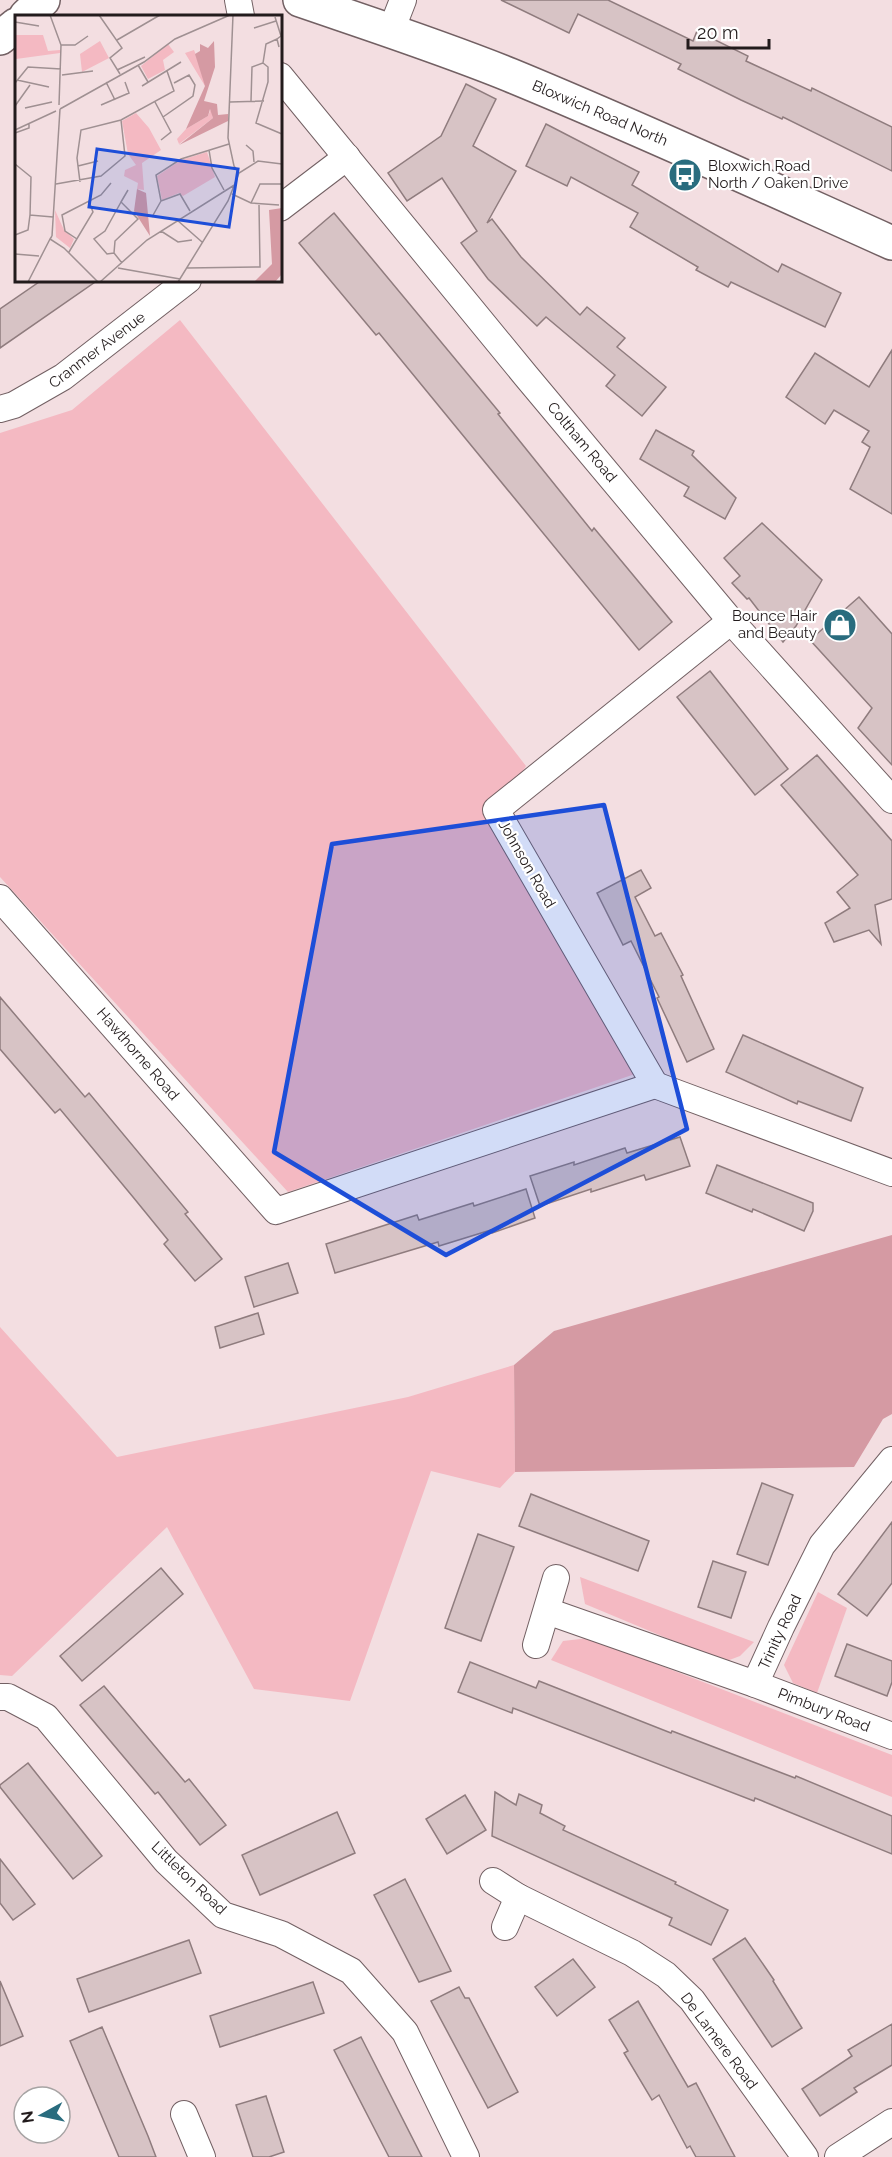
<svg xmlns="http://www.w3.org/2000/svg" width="892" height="2157" viewBox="0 0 892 2157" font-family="Raleway,sans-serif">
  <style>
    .green { fill: #f4b9c2 }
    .forest { fill: #d59aa3 }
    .building { fill: #d7c3c5; stroke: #8f7c7e; stroke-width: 1.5 }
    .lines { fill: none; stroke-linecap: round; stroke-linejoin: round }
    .street-casing { stroke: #726063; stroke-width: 28 }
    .secondary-casing { stroke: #726063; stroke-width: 36 }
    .street { stroke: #fff; stroke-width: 26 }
    .secondary { stroke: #fff; stroke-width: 33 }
    .marked { fill: #1d4ed8; fill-opacity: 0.2; stroke: #1d4ed8; stroke-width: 4.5; stroke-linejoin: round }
    .labels { text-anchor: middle; stroke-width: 4.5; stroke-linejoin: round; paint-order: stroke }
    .street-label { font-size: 15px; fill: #221b1c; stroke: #fff }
    .poi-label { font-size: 15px; fill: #221b1c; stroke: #fff; text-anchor: start }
    .inset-road { fill: none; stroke: #9f9092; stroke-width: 1.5 }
    .view { fill: #1d4ed8; fill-opacity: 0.15; stroke: #1d4ed8; stroke-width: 3 }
    .inset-edge { fill: none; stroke: #221b1c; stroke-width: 3 }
  </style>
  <rect width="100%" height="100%" fill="#f3dee1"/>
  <!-- green -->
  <g class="green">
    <polygon points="180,320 526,766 493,821 635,1074 288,1192 0,877 0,433 72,410"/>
    <polygon points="0,1327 117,1457 408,1397 514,1365 515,1472 500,1488 431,1471 350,1701 254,1689 167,1527 12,1676 0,1675"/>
    <polygon points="580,1577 754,1642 740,1656 724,1662 585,1604"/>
    <polygon points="818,1592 847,1608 817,1693 793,1683 784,1665"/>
    <polygon points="589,1638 892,1755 892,1797 551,1660 563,1641"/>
  </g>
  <!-- forest -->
  <polygon class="forest" points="892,1235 892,1414 883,1419 854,1467 515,1472 514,1365 554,1331"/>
  <!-- building -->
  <g class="building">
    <polygon points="501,0 608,0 693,41 697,31 748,56 746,61 811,91 812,88 892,127 892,171 783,117 782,119 741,100 678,69 681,64 578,14 569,33"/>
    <polygon points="466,84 496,99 473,146 516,171 487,223 492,219 521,257 580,315 587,307 625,338 617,347 666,387 642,416 606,386 615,375 546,317 537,326 488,279 461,243 477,231 442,178 407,201 388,173 441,136"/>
    <polygon points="546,124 639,172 632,185 778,272 782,264 841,293 825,327 731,282 728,287 696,270 698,267 630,227 638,213 571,177 567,186 526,166"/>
    <polygon points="334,213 500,413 498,414 592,531 594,528 672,622 639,650 379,333 376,335 299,243"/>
    <polygon points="42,280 98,280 0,348 0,309"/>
    <polygon points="892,350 892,514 850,489 870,447 862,442 869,431 834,410 825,424 786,397 815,353 869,387"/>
    <polygon points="656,430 694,451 692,455 736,498 725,519 684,496 689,487 640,459"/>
    <polygon points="762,523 822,580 796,626 783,642 749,598 747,599 732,583 740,576 724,558"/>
    <polygon points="859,597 892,634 892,765 858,728 872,708 810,640"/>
    <polygon points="710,671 788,769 755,795 677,697"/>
    <polygon points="817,755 892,841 892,899 875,905 881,944 869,930 834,942 825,923 850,908 837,892 858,875 781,785"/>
    <polygon points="641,870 651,888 635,897 655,936 661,933 683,975 681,976 714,1049 687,1062 657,998 659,997 631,941 623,945 597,893"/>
    <polygon points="0,997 85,1097 89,1093 188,1212 185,1214 222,1259 195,1281 164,1244 168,1240 133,1197 60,1109 55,1113 0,1049"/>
    <polygon points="743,1035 863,1088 851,1121 798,1101 797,1104 726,1072"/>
    <polygon points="680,1137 690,1166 646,1180 644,1175 591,1192 591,1189 540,1206 530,1176 574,1162 574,1165 625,1148 627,1153"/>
    <polygon points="717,1165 813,1203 813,1211 804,1231 753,1209 752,1212 706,1193"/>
    <polygon points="526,1189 535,1218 492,1233 491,1230 439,1246 438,1242 335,1273 326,1244 417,1215 419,1220 473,1203 474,1206"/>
    <polygon points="288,1263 298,1293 254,1307 245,1277"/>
    <polygon points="258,1313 264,1334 220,1348 215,1327"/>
    <polygon points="762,1483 793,1495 768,1565 737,1554"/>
    <polygon points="531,1494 649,1541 638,1571 519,1526"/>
    <polygon points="892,1522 892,1583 867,1616 838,1594"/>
    <polygon points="478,1534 514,1547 481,1641 445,1628"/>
    <polygon points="713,1561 746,1572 731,1618 698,1607"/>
    <polygon points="161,1568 183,1594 82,1681 60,1656"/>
    <polygon points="847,1644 892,1661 892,1682 887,1696 835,1676"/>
    <polygon points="470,1662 536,1688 539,1681 671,1733 672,1731 795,1778 796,1776 892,1816 892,1854 755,1798 754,1801 513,1708 512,1713 458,1692"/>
    <polygon points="104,1686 185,1782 189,1779 226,1825 200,1845 158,1792 155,1794 80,1705"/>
    <polygon points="28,1763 102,1856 73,1879 0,1787 0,1785"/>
    <polygon points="495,1792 516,1805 519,1794 542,1805 540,1813 565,1826 563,1830 676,1882 675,1884 728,1910 711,1945 669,1925 672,1918 492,1836"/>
    <polygon points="465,1795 486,1830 447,1854 426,1819"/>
    <polygon points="337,1812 355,1853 260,1895 242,1855"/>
    <polygon points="0,1859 35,1904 13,1920 0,1903"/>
    <polygon points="405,1879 451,1971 419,1982 374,1895"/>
    <polygon points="745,1938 774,1980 773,1981 802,2028 772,2047 713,1959"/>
    <polygon points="189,1940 201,1973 89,2012 77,1979"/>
    <polygon points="573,1959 595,1987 557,2016 535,1987"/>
    <polygon points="0,1981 23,2036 0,2046"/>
    <polygon points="313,1982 324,2013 220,2047 210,2016"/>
    <polygon points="459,1987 465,1998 469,1998 518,2092 488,2108 431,2001"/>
    <polygon points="638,2001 688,2087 696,2083 735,2157 696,2157 690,2146 687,2148 659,2095 652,2100 624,2053 628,2051 609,2020"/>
    <polygon points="892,2024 892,2065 854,2088 857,2092 820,2116 802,2089 852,2056 848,2050"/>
    <polygon points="102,2027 148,2136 156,2157 119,2157 70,2041"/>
    <polygon points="361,2037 422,2157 389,2157 334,2050"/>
    <polygon points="266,2096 284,2152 269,2157 253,2157 236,2105"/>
  </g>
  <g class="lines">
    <!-- street casing -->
    <g class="street-casing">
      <g id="street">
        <polyline points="238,0 241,16"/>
        <polyline points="391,31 403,0"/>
        <polyline points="280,76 526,376 731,621 892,800"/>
        <polyline points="280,208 347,157"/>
        <polyline points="0,409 14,405 63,377 188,280"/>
        <polyline points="0,898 276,1211 655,1085 496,810 731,621"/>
        <polyline points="655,1085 892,1173"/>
        <polyline points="547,1611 755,1684 781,1627 822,1545 892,1460"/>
        <polyline points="536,1645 556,1578"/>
        <polyline points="755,1684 892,1736"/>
        <polyline points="0,1697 8,1697 46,1717 166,1861 223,1915 281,1934 351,1971 405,2032 466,2157"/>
        <polyline points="493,1881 518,1897 632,1953 666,1975 692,2000 805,2157"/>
        <polyline points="505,1927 518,1897"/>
        <polyline points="184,2114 202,2157"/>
        <polyline points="838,2157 892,2122"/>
      </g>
    </g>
    <!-- secondary casing -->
    <g class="secondary-casing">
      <g id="secondary">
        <path d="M300,0c70,24 141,47 210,75 129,53 255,111 382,168"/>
        <polyline points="26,16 43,0"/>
        <polyline points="0,38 16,25"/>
      </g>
    </g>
    <!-- street -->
    <use href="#street" class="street"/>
    <!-- secondary -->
    <use href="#secondary" class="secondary"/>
  </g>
  <!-- marked area -->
  <path class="marked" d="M604,805l83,324 -241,126 -172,-103 58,-308z"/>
  <!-- icons -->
  <defs>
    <g id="bus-disc" transform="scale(1.725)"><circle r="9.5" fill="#296c7e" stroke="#fff"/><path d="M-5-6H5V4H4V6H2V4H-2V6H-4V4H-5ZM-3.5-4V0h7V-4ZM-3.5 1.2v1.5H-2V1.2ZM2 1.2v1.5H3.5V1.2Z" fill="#fff"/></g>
    <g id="shop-disc" transform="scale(1.725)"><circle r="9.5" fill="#296c7e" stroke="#fff"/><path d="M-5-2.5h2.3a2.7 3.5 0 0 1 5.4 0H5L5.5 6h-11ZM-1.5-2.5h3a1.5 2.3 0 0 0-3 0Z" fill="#fff"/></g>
  </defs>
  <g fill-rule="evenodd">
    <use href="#bus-disc" x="685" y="175"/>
    <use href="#shop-disc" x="840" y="625"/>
  </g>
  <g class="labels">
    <!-- street labels -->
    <g class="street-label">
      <text transform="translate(600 113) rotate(23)" y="5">Bloxwich Road North</text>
      <text transform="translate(97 350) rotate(-37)" y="5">Cranmer Avenue</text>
      <text transform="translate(582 442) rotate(50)" y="5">Coltham Road</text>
      <text transform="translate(527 864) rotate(60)" y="5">Johnson Road</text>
      <text transform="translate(138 1054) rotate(49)" y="5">Hawthorne Road</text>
      <text transform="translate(780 1632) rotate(-65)" y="5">Trinity Road</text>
      <text transform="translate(824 1710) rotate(21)" y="5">Pimbury Road</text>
      <text transform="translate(189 1878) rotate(44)" y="5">Littleton Road</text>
      <text transform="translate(719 2041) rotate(53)" y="5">De Lamere Road</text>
    </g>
    <!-- poi labels -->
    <g class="poi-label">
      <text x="708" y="171">Bloxwich Road<tspan x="708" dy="17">North / Oaken Drive</tspan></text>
      <text x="817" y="621" text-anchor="end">Bounce Hair<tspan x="817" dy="17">and Beauty</tspan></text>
    </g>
  </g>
  <!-- overview -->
  <g transform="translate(15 15)">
    <rect width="267" height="267" fill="#f3dee1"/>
    <path d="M0,20h28l5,16 12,-1v3l-44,6 -1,4zM85,26l9,17 -27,14 -2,-18zM153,29l6,8 -11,8 2,10 -17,9 -7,-13zM179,35l12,32 -1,4 -20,-33zM196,94l2,9 -34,26 -2,-5 9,-10 22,-13zM121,98l13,15 12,22 -19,13 2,27 -7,-1 1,-6 -14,-7 1,-6 11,-5 -8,-11 -6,-33zM192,137l8,25 -32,19 -4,-3 -17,7 -5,-24 24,-16zM40,195l9,20 10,9 -4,9 -14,-11z" fill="#f4b9c2"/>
    <path d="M199,26l1,26 -11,34 13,3 1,11 10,-1v7l-49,24 34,-27 -3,-9 -2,7 -22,13 19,-43 -10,-32 5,-3v-7l8,4zM122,174l9,4 4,43 -16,-25zM267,193v66l-7,8h-21l18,-18 -3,-54z" fill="#d59aa3"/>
    <path class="inset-road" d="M35,0l11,30 -2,60M84,0l23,33 -12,10 10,16M218,0l-5,123 6,28 5,7M260,2l6,19 -4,3 2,8M0,7l24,4M239,13l22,-7M102,25l43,-25M46,30h14l13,-9M248,48l5,4v15l-12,41 26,11M123,50l10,17M102,55l28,-13M47,60l31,-4M2,65l32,7M91,67l9,18M0,68l13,-16 33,2M127,71l39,-24M236,86l1,-34 11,-4 3,-19 11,-5M140,87l16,30 -10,8M215,87l34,-1M86,90l28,-12 -4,-11M0,91l15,-21M10,93l27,-6M45,94l84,-47 31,-23 55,-24M148,102l30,-21 2,-11 -6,-10 -15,8M0,115l41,-19M0,118l14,-5v-4M231,130l7,6 1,11M194,135l3,18 12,22M0,149l16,13 -1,39M63,151l20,-5M65,167l-3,-24 4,-28 40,-10 53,-29 -7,-20M41,169l45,-8 24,-20 -4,-36M217,179l19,9 28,2M236,188l9,-19h22M175,196l-10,-17 -19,7 -5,-26 25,-16 48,-15M137,202l9,-16M162,205l25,22M146,216l17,11 14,-2M0,220l13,-5 2,-15 23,2M37,221l8,-127M37,221l-2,3 14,9 34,34M62,224l-12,-8 -3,-16 39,-20 10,-12M54,237l24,-40 -4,-10M99,238l-7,1 -13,-15 11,-8 16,-29M0,239l24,2M107,248l-8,-10 1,-12 23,-22 -17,-17 7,-12M103,253l62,11M172,253l73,-1 -1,-62M13,267l22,-43M85,267l47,-42 89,-56M163,267l50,-81 11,-28 19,-12 24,3"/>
    <path class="view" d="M82,134l141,20 -9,58 -140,-20z"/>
    <rect width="267" height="267" class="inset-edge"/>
  </g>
  <!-- north arrow -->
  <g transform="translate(42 2115) rotate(262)"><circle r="28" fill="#ffffff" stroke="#a7a4a4" stroke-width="1.5"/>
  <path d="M0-4.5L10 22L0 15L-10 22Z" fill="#296c7e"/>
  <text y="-9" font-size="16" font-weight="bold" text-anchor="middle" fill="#221b1c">N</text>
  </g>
  <!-- scale -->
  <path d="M688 39v9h81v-9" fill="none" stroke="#221b1c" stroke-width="3"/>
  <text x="697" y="39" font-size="18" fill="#221b1c" stroke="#ffffff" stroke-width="4.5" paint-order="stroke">20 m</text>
</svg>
